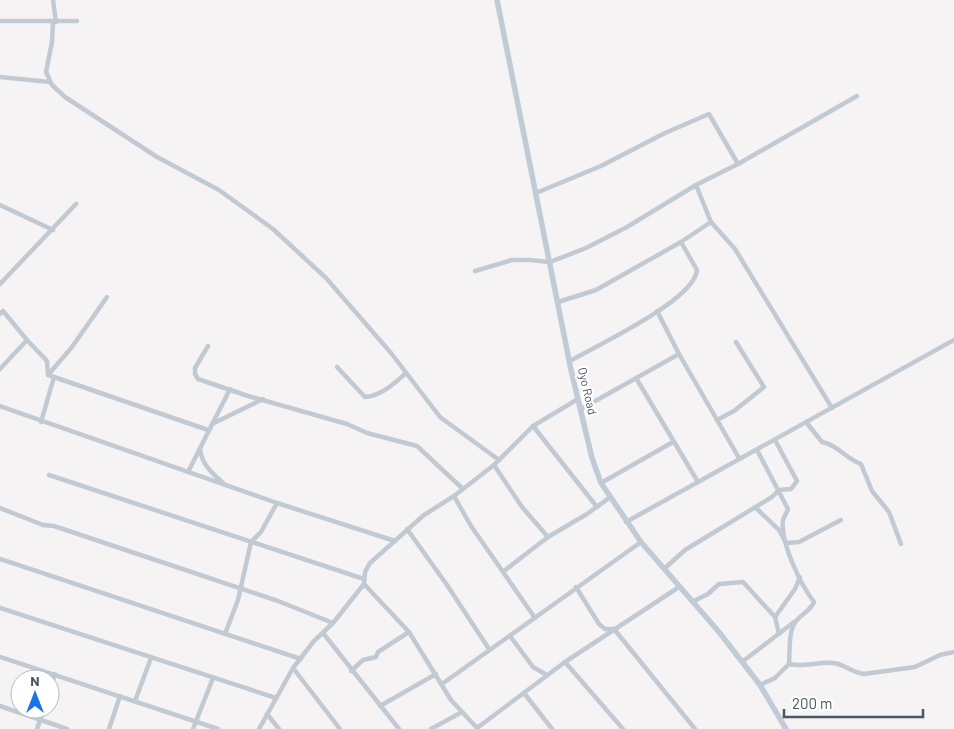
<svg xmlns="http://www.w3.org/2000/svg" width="954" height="729" viewBox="0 0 954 729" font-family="Barlow,sans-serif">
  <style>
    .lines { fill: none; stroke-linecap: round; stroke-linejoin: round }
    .street { stroke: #c1cad2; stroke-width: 4.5 }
    .secondary { stroke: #c1cbd6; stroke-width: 5.5 }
    .labels { text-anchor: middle; stroke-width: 4.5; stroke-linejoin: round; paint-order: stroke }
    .street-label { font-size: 12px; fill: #4a5661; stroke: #fff }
  </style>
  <rect width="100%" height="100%" fill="#f5f3f3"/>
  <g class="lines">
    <!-- street -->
    <g class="street">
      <polyline points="53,0 56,22"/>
      <polyline points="0,21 77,21"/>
      <polyline points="53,22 52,42 46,72 52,85 65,97 157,157 219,190 273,229 326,278 391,353 440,417 499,460"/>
      <polyline points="0,77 50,82"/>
      <polyline points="696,185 711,222 735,249 832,408"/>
      <polyline points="536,193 601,166 665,133 709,114 738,164"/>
      <polyline points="0,205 53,230"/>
      <polyline points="475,271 512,260 530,260 550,262 586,248 627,227 696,185 738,164 857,96"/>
      <polyline points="0,284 76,204"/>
      <polyline points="558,302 596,290 681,242 711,222"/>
      <polyline points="657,311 679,354 739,458"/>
      <polyline points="0,314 3,311 27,340 0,369"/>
      <polyline points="27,340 47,361 48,375"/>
      <polyline points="208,346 195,368 195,374 198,379 248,396 347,424 367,433 417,446 463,489"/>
      <path d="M570,361c26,-15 125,-61 127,-91l-16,-28"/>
      <path d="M337,367l28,30c16,-1 30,-14 41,-24"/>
      <polyline points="54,377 208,430"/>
      <polyline points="636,378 698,482"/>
      <polyline points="0,406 277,503 395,541"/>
      <polyline points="581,409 679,354"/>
      <polyline points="717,420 734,411 764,387 736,342"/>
      <polyline points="41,422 54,377 48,375 72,347 107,297"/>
      <path d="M806,422l16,20c16,3 23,16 39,22l11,27 17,21 12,32"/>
      <polyline points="214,423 263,399"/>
      <polyline points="533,426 597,507"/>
      <path d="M200,449c2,16 12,24 23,34"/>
      <path d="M757,450l31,59c-1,3 -4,8 -5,11 -3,23 18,65 31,82 -4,9 -11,11 -17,18 -9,9 -7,31 -8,44"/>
      <polyline points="494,465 522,507 548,537"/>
      <polyline points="188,472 230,389"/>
      <polyline points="49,475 364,579"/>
      <polyline points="601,483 673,442"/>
      <polyline points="454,496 471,526 535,618"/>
      <polyline points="0,508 43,525 54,526 278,601 333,623"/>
      <polyline points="756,508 779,530 786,543 799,542 841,520"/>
      <polyline points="626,522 954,340"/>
      <polyline points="407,529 447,585 489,649"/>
      <polyline points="0,559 301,659"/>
      <polyline points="665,568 685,550 772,497 779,490 791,489 797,481 775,440"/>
      <polyline points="504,571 548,537 587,514 609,498"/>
      <polyline points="364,584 409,632 451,700 478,729"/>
      <polyline points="576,587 599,624 605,629 614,629 695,729"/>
      <polyline points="692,602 708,594 719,584 743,582 775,617 779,634"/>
      <polyline points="0,608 276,698"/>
      <polyline points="775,617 795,589 800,577"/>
      <polyline points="323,633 399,729"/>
      <polyline points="225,634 238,600 251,542 261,532 277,503"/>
      <polyline points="510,636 533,667 547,675"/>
      <polyline points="0,657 218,729"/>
      <polyline points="565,662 623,729"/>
      <polyline points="742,662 794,622"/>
      <polyline points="293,668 340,729"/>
      <polyline points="351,671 363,660 376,657 378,652 409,632"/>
      <polyline points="442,684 641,542"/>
      <path d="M760,685l15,-7 14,-14c15,4 30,-3 45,-1 10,1 18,10 30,11l51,-7 25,-12 14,-3"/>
      <polyline points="50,688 55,674"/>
      <polyline points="524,693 552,729"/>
      <polyline points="135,701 151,658"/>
      <polyline points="0,706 67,729"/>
      <polyline points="380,706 436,674"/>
      <polyline points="267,714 279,729"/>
      <polyline points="477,728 565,662 679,587"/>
      <polyline points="37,729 44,709"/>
      <polyline points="109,729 120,696"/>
      <polyline points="193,729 213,678"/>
      <polyline points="259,729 293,668 314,641 333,623 364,584 365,572 370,563 424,515 454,496 494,465 533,426 578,399"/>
      <polyline points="431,729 462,712"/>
    </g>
    <!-- secondary -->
    <polyline class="secondary" points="497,0 571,370 592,458 601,483 641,542 719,632 760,685 786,729"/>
  </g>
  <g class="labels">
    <!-- street labels -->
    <g class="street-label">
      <text transform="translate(587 391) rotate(77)" y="4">Oyo Road</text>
    </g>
  </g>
  <!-- north arrow -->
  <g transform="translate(35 694)"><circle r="24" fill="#ffffff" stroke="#b7bbc0"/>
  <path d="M0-4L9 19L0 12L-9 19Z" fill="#1a73e8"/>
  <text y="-8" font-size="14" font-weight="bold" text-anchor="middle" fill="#4a5661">N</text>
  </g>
  <!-- scale -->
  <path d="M784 709v8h139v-8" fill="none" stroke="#4a5661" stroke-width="2.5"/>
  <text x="792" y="709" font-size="15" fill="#4a5661" stroke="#ffffff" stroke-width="4" paint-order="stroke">200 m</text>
</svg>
